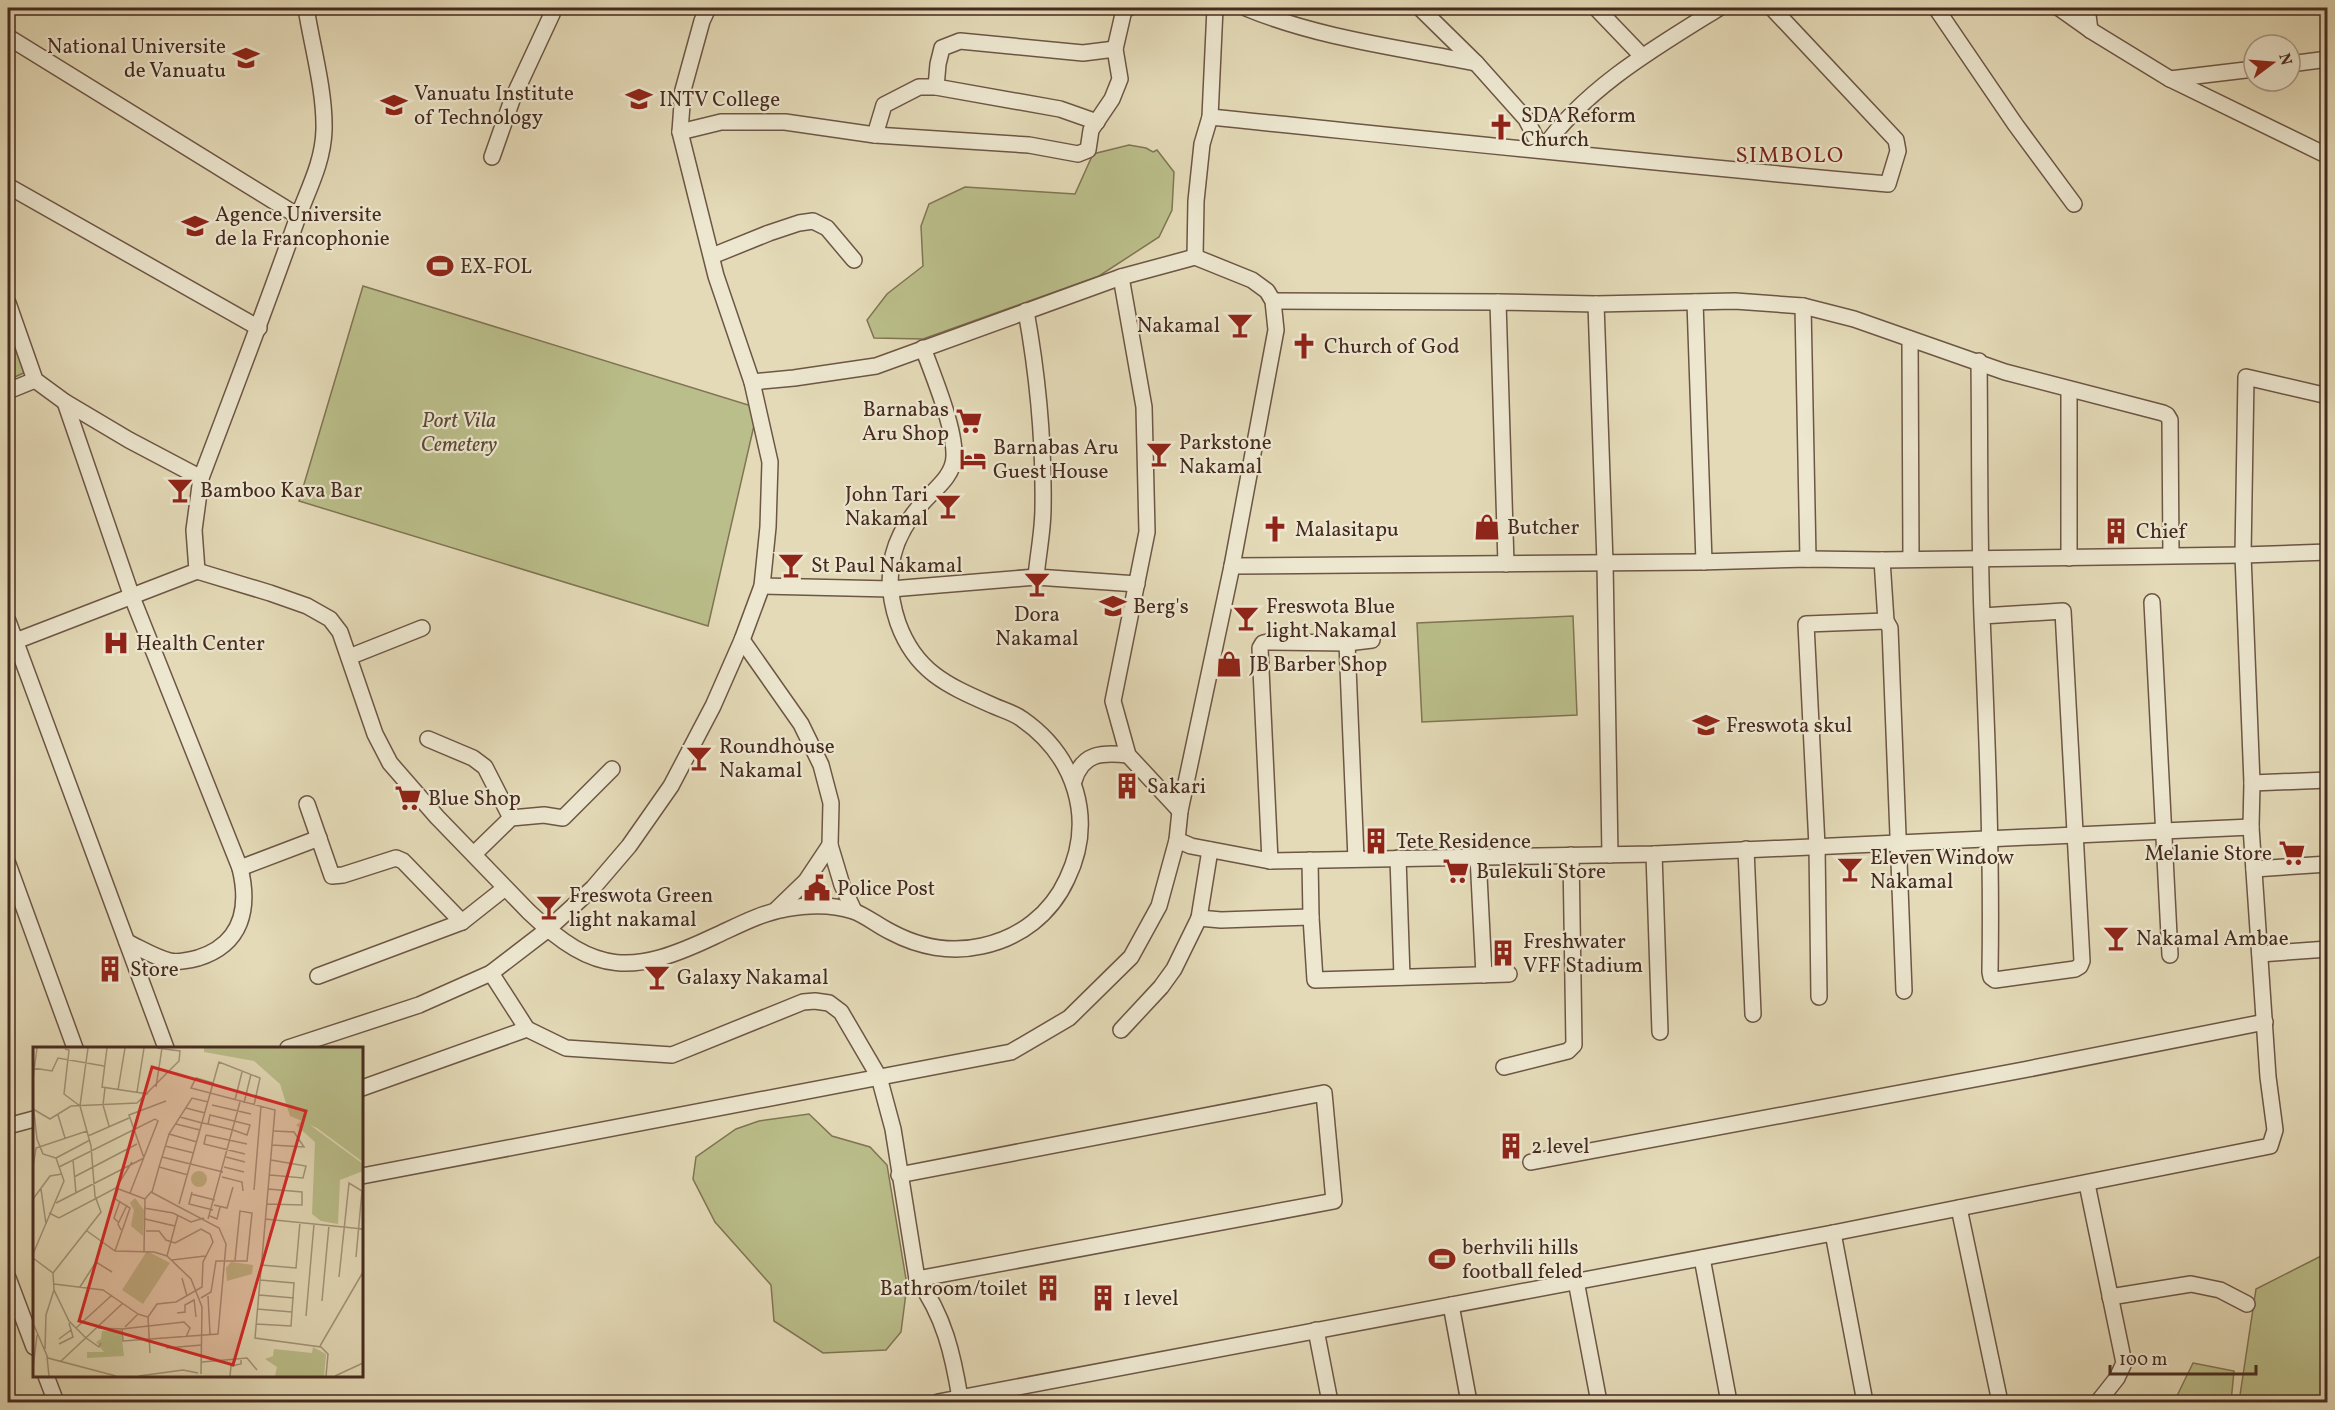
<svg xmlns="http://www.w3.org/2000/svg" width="2335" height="1410" viewBox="0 0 2335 1410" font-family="Vollkorn,serif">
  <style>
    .green { fill: #babe8a; stroke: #807454; stroke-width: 1.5 }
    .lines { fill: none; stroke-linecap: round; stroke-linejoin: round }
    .minor-casing { stroke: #6d5645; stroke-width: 18 }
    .minor { stroke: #ede7d0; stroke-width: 15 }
    .labels { text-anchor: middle; stroke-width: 4.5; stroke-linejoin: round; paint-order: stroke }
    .poi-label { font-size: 21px; fill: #452a1f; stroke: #ede7d0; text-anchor: start }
    .park-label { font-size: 21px; font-style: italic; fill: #5c4834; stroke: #ede7d0 }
    .neighbourhood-label { font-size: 22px; letter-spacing: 1.5px; fill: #7a1f14; stroke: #ede7d0 }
    .inset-road { fill: none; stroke: #a4947a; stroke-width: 1.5 }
    .view { fill: #d62828; fill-opacity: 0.15; stroke: #d62828; stroke-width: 3 }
    .inset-edge { fill: none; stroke: #452a1f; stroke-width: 3 }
  </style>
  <rect width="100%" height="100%" fill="#e4dab7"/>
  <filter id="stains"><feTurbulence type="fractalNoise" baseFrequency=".00333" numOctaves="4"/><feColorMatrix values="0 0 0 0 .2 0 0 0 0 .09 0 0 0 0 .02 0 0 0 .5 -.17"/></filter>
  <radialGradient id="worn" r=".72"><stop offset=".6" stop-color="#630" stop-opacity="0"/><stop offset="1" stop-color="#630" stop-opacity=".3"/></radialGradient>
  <!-- green -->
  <g class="green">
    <polygon points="1129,145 1146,148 1153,152 1157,150 1174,172 1172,210 1159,237 1099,276 923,339 874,338 867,320 887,294 923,266 921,226 929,204 965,187 1075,194 1093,154"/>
    <polygon points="363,286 758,408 708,626 299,501"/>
    <polygon points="8,315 28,371 8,380"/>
    <polygon points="1573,616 1577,715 1422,722 1417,623"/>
    <polygon points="809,1114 832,1136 870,1147 887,1165 907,1285 901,1332 886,1350 823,1353 774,1321 771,1285 715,1222 693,1179 696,1157 736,1129 759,1121"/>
    <polygon points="1446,1249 1451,1267 1438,1270 1434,1252"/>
    <polygon points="2327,1253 2327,1402 2239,1402 2256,1289"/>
    <polygon points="2193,1363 2234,1371 2231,1402 2174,1402"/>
  </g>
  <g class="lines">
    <!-- minor casing -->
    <g class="minor-casing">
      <g id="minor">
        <path d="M1246,8c72,30 154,40 230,55"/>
        <polyline points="1420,8 1476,63 1526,119 1542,150"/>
        <polyline points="1596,8 1642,56"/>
        <polyline points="1936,8 2015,124 2074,204"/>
        <polyline points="2059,8 2090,30 2170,79 2328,156"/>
        <polyline points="2087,8 2090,30"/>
        <polyline points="8,37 298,216"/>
        <polyline points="2290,64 2328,59"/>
        <polyline points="2170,79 2254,69"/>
        <polyline points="936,87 938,64 942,48 960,41 1083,53 1115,49"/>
        <path d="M1210,117c226,23 451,47 678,67l10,-33 -2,-11 -124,-132"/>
        <polyline points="680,132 721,122 785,122 875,135 1029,145 1078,154 1088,150 1091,130 1112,99 1120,79 1115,49 1124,10 1129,8"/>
        <polyline points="875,135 884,105 919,87 936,87 1060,109 1097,122"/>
        <path d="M1542,150c43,-62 114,-103 177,-142"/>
        <polyline points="492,157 512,100 552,14 550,8"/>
        <polyline points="8,186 259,328"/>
        <polyline points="712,256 769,233 799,223 813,221 827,228 854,260"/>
        <polyline points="1195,257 1196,201 1202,144 1210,117 1215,8"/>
        <polyline points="1121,277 1144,407 1147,532 1113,701 1128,755 1180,811"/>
        <polyline points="1273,301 1498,302"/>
        <polyline points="1695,302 1704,562"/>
        <polyline points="8,303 35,380 65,402 129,440 201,478 194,530 197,571 8,644"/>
        <polyline points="1596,304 1605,563 1610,855"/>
        <polyline points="1803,306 1808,559"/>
        <path d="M1026,311c12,66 18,131 17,197 0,23 -5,46 -7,69l101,7"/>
        <polyline points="1910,339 1911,559"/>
        <path d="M1979,361c1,85 0,170 3,255 5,119 10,237 8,356l1,5 4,3 80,-11 5,-3 2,-5 -19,-350 -81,5"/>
        <polyline points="8,391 35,380"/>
        <path d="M65,402l67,195 108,271c10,41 2,76 -42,90 -8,2 -20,5 -28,3 -14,-3 -30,-13 -43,-19"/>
        <path d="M201,478c32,-84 64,-168 94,-253 11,-32 28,-60 29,-95 1,-39 -12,-84 -18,-122"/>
        <polyline points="2069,558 2069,390"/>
        <polyline points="1882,560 1886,621 1890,628 1904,991"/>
        <polyline points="1506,564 1498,302 1596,304 1735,301 1803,306 1854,319 2005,372 2163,413 2167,415 2170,420 2171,555"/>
        <polyline points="1232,566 1698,562 1808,559 1882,560 2243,555 2328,552"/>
        <path d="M197,571l73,22 37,13 23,13 10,13 35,102 15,29 47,54 92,95c67,64 104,63 186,24 22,-10 46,-23 70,-27 21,-4 47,-5 68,2 14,5 25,15 38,21 28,15 60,21 91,14 38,-8 69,-32 85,-67 29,-60 8,-123 -45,-160 -8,-6 -19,-9 -28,-13 -45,-20 -78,-33 -96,-83 -17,-50 -6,-89 30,-126 11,-11 26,-24 26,-41 1,-28 -21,-81 -31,-108"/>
        <polyline points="762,586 891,589 1036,577"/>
        <polyline points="2152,602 2170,955"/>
        <polyline points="8,621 166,1048"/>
        <polyline points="742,640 801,724 821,765 831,803 830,845 842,885 854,911"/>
        <polyline points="1347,643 1356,859"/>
        <polyline points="349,657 422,628"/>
        <polyline points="428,739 473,758 485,767 511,818"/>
        <path d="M1074,781c8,-28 28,-29 54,-26"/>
        <polyline points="2252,783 2328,780"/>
        <polyline points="307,804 332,876 343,875 396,858 403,861 462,922"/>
        <polyline points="1177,840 1191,846 1270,861 1654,854 2251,827"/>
        <polyline points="1746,849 1753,1014"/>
        <polyline points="1210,850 1199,918 1221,920 1311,917"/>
        <polyline points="474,854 511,818 544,815 563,818 612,769"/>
        <polyline points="1654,854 1660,1032"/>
        <polyline points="1478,856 1484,975"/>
        <polyline points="1398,858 1402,977"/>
        <polyline points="1310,860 1311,917 1315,980 1509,974"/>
        <polyline points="1270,861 1260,648 1263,643 1268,642 1347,643 1372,640"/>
        <polyline points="8,864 75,1048"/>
        <polyline points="240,868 319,838"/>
        <polyline points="2254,869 2328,864"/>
        <polyline points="777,909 806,881 830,845"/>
        <polyline points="2260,954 2328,949"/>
        <polyline points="491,973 527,1029 566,1048 672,1055 803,1002 815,1001 829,1003 841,1012 879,1077 893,1129 917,1279 1334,1201 1324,1093 899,1175"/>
        <polyline points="318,976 462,922 505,888"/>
        <polyline points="1819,997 1817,846 1806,624 1886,621"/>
        <polyline points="1121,1030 1161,987 1174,969 1199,918"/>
        <polyline points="288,1048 419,1005 491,973 547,930 593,888 629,846 671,786 713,706 742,640 762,586 768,527 770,462 752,382 716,276 680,132 683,90 702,21 708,8"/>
        <polyline points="1504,1067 1568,1051 1574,1045 1571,855"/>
        <polyline points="362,1088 527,1029"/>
        <polyline points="8,1126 34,1119"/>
        <polyline points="1531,1162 2023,1070 2265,1022"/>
        <polyline points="362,1176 1011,1052 1069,1018 1131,957 1159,906 1177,840 1180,811 1232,566 1276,330 1273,301 1267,291 1252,280 1195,257 1121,277 876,366 794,378 752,382"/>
        <polyline points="2087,1184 2124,1363 2117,1378 2098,1402"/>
        <polyline points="1959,1208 2000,1402"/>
        <polyline points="1833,1233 1865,1402"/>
        <polyline points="1702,1258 1729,1402"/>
        <polyline points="8,1278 34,1347"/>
        <path d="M917,1279c27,36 36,76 43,119"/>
        <polyline points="1576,1281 1599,1402"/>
        <polyline points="2110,1297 2191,1284 2220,1290 2247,1304"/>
        <polyline points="1451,1305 1469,1402"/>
        <polyline points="1316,1330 1330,1402"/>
        <polyline points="46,1376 56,1402"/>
        <polyline points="938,1402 1833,1233 2270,1146 2275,1130 2268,1077 2251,827 2252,783 2243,555 2246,377 2328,396"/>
      </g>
    </g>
    <!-- minor -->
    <use href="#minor" class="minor"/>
  </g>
  <!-- icons -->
  <defs>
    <g id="university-bare" transform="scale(2.07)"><path d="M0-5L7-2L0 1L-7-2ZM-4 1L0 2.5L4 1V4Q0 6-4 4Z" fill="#8f2418" stroke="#ede7d0" stroke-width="2.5" paint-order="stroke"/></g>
    <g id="school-bare" transform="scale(2.07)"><path d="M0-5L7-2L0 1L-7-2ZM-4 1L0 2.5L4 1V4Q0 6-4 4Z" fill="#8f2418" stroke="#ede7d0" stroke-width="2.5" paint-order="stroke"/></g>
    <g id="church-bare" transform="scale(2.07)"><path d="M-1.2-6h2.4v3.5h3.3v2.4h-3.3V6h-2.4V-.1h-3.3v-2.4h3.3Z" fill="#8f2418" stroke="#ede7d0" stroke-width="2.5" paint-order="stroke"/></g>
    <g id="stadium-bare" transform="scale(2.07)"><path d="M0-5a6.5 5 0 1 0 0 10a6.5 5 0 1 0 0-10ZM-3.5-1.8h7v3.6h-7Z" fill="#8f2418" stroke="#ede7d0" stroke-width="2.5" paint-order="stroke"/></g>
    <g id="bar-bare" transform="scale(2.07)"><path d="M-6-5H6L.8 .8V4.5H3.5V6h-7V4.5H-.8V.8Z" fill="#8f2418" stroke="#ede7d0" stroke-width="2.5" paint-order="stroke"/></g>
    <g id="supermarket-bare" transform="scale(2.07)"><path d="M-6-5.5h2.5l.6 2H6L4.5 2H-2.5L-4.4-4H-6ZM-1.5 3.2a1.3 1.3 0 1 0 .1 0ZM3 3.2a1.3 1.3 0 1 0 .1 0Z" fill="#8f2418" stroke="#ede7d0" stroke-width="2.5" paint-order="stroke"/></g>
    <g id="hotel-bare" transform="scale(2.07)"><path d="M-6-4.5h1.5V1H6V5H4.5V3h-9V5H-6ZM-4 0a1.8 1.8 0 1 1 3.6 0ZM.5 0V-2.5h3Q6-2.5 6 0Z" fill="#8f2418" stroke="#ede7d0" stroke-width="2.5" paint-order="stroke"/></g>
    <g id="shop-bare" transform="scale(2.07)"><path d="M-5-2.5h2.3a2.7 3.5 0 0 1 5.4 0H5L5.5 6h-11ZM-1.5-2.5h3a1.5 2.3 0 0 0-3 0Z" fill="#8f2418" stroke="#ede7d0" stroke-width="2.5" paint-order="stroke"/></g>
    <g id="building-bare" transform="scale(2.07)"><path d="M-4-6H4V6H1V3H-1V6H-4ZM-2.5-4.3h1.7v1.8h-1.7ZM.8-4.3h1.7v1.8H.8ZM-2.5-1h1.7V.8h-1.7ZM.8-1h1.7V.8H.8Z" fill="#8f2418" stroke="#ede7d0" stroke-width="2.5" paint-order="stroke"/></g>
    <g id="hospital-bare" transform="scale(2.07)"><path d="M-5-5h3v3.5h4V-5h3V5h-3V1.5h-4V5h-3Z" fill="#8f2418" stroke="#ede7d0" stroke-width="2.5" paint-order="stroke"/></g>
    <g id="civic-bare" transform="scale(2.07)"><path d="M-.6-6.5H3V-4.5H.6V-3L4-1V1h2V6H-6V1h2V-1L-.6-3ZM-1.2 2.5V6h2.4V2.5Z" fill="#8f2418" stroke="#ede7d0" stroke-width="2.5" paint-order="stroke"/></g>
  </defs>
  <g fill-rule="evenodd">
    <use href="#university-bare" x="246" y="58"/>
    <use href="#school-bare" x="639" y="99"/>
    <use href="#university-bare" x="394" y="105"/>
    <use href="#church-bare" x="1501" y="127"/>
    <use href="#university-bare" x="195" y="226"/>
    <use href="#stadium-bare" x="440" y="266"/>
    <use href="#bar-bare" x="1240" y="325"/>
    <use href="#church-bare" x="1304" y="346"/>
    <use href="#supermarket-bare" x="969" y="421"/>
    <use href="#bar-bare" x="1159" y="454"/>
    <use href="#hotel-bare" x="973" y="459"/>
    <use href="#bar-bare" x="180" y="490"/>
    <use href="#bar-bare" x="948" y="506"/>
    <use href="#shop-bare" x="1487" y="527"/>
    <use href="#church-bare" x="1275" y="529"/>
    <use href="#building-bare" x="2116" y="531"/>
    <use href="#bar-bare" x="791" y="565"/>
    <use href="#bar-bare" x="1037" y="584"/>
    <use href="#school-bare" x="1113" y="606"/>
    <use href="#bar-bare" x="1246" y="618"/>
    <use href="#hospital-bare" x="116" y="643"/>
    <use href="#shop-bare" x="1229" y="664"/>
    <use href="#school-bare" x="1706" y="725"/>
    <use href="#bar-bare" x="699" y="758"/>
    <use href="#building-bare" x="1127" y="786"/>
    <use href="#supermarket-bare" x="408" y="798"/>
    <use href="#building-bare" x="1376" y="841"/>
    <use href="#supermarket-bare" x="2292" y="853"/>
    <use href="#bar-bare" x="1850" y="869"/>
    <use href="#supermarket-bare" x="1456" y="871"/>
    <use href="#civic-bare" x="817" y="888"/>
    <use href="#bar-bare" x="549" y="907"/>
    <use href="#bar-bare" x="2116" y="938"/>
    <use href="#building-bare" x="1503" y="953"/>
    <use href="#building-bare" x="110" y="969"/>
    <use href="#bar-bare" x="657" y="977"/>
    <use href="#building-bare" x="1511" y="1146"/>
    <use href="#stadium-bare" x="1442" y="1259"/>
    <use href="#building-bare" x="1048" y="1288"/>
    <use href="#building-bare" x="1103" y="1298"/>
  </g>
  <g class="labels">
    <!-- poi labels -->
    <g class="poi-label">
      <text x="226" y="53" text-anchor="end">National Universite<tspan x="226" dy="24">de Vanuatu</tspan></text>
      <text x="414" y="100">Vanuatu Institute<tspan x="414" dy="24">of Technology</tspan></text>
      <text x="659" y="106">INTV College</text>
      <text x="1521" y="122">SDA Reform<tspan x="1521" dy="24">Church</tspan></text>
      <text x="215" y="221">Agence Universite<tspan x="215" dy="24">de la Francophonie</tspan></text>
      <text x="460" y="273">EX-FOL</text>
      <text x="1220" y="332" text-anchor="end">Nakamal</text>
      <text x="1324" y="353">Church of God</text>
      <text x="949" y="416" text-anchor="end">Barnabas<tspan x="949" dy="24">Aru Shop</tspan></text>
      <text x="1179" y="449">Parkstone<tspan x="1179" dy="24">Nakamal</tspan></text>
      <text x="993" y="454">Barnabas Aru<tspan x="993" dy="24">Guest House</tspan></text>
      <text x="200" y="497">Bamboo Kava Bar</text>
      <text x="928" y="501" text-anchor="end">John Tari<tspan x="928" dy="24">Nakamal</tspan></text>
      <text x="1507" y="534">Butcher</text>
      <text x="1295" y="536">Malasitapu</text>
      <text x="2136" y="538">Chief</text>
      <text x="811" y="572">St Paul Nakamal</text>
      <text x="1133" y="613">Berg's</text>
      <text x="1266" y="613">Freswota Blue<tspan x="1266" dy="24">light Nakamal</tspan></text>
      <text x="1037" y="621" text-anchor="middle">Dora<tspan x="1037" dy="24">Nakamal</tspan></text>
      <text x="136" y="650">Health Center</text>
      <text x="1249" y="671">JB Barber Shop</text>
      <text x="1726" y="732">Freswota skul</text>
      <text x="719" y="753">Roundhouse<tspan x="719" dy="24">Nakamal</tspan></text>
      <text x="1147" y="793">Sakari</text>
      <text x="428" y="805">Blue Shop</text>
      <text x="1396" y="848">Tete Residence</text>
      <text x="2272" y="860" text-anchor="end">Melanie Store</text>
      <text x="1870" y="864">Eleven Window<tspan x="1870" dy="24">Nakamal</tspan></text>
      <text x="1476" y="878">Bulekuli Store</text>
      <text x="837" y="895">Police Post</text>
      <text x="569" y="902">Freswota Green<tspan x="569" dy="24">light nakamal</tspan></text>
      <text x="2136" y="945">Nakamal Ambae</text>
      <text x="1523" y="948">Freshwater<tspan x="1523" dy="24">VFF Stadium</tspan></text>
      <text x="130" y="976">Store</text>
      <text x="677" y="984">Galaxy Nakamal</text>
      <text x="1531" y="1153">2 level</text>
      <text x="1462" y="1254">berhvili hills<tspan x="1462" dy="24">football feled</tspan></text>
      <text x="1028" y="1295" text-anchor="end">Bathroom/toilet</text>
      <text x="1123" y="1305">1 level</text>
    </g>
    <!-- park labels -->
    <g class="park-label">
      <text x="459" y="427">Port Vila<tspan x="459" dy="24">Cemetery</tspan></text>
    </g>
    <!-- neighbourhood labels -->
    <g class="neighbourhood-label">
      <text x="1790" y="162">SIMBOLO</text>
    </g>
  </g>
  <!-- overview -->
  <g transform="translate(33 1047)">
    <rect width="330" height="330" fill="#e4dab7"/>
    <path d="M171,1h159v114l-46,-34 -7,-3 53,39v7l-23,9 -2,44 -17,-3 -9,-7 3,-72 -19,-17 6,-4 -12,-5 -10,-32 -26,-23 -50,-9zM158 132a8 8 0 1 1 16 0a8 8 0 1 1-16 0ZM102,151l9,12 -1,26 -12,-10 3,-16 -4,-7zM114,204l23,12 -27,41 -21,-14zM198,215l22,3 -1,9 -25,7 -1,-13zM88,283l3,26 -37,2v-6h17l-8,-10 5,-3 1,-8zM280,300l13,7 -2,22h-49l2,-9 -12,-8 8,-3 1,-7 38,4z" fill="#babe8a"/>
    <path class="inset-road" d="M55,1l-8,58 11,40 4,50 6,16 -48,61 1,17 15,31 17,17 13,9 2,-4M74,1l-5,39 46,7M32,2l4,1 -5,44 16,12M0,21l19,3 6,-13 46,8M0,31l4,-30M180,36l-17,-5 -5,10 84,22 -20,228 66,9 7,7 -2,22M123,40l6,-39M72,41l-2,17 6,21M85,43l7,-42M104,45l7,-44M202,53l7,-28M211,56l7,-29M0,57l4,35 6,15 13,4 8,23 -31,73M179,58l39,9M153,61l19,5M0,62l17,10 21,-13 66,-3 42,-42 1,-10 -23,-3M25,68l7,23M147,70l22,6 6,1 25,6 14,5 3,-10 -40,-10 -2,9M143,77l24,6M136,87l28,8M173,88l-2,9 41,10M173,88l41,9M55,89l41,-18M239,98l32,2 -10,-15 -20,-1M132,99l29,7M129,110l61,15M193,110l19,5M23,111l34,-18M111,111l-15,-43 37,-14M40,113l3,33M0,120l3,-19 51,-17M26,120l96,-48 3,2 -28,72M191,120l20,5M155,128l-29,-8 10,-33 23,-36 16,4M237,128l33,3 3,-12 -35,-6M41,130l63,-33M189,130l20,5 1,9M83,141l29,11M8,142l5,35M221,143l7,-84M119,145l7,-25M159,145l-3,12 24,6M158,147l24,6M0,152l17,-23 12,-2M23,156l88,-45M146,157l40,-142 41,16 -6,27M234,157l35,1v-13l-34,-3M181,158l13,3 6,-21M111,161l29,5 18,9 13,-4M16,166l10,5 57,-30 16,-26M177,169l7,3 3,-12M112,172l30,7 3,-11M175,172l32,-117M232,172l98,10M85,175l-4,-4 6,-17M88,183l-3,-6 9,-19M54,184l28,20 39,1 13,4 24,23 11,28 -1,67M113,184h13l7,9 9,3 26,-14 9,5 3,8 -10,20 -1,25 -26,15 -19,2 -9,13M82,204l15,-43 -15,-9 3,-10M134,209l8,-30M0,211l20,15M139,213l33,-4M228,218l35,3 4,-46M306,230l10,-94 13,8 -6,66M149,231l5,18M21,237l49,6 35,24M47,240l16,-25 16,10M226,248l35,3M175,249l2,38M168,251l10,-6 5,-31h31l5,-48 -12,-2 -5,49M161,252l2,18M289,254l7,-76M224,262l35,3M144,266l8,-1v-7l9,-5M273,269l8,-92M0,276l15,35 68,18M223,277l35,2 3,-43 -34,-3M92,280l13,-13 10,3 2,36M43,281l36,-33M65,281l24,1 62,-7 6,6 -4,9M89,282l1,12 95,-7 8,-90 -7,-16 -68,-36 -6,7 -1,52M26,292l12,-9 -2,-7M26,297l14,-7 -2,-7M287,299l43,-74M133,301l36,-3M12,302l1,-34 8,-25M14,310l2,19M27,315l63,-59M169,315l45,-4 10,12M0,321l4,-33M106,329l44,-6 15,3M197,329l1,-10 10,-2v-6M302,329l28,-13"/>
    <path class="view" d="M119,20l154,44 -73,254 -154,-44z"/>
    <rect width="330" height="330" class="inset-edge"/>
  </g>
  <!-- margin -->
  <rect width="2335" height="1410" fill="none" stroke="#e4dab7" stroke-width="30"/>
  <rect x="9" y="9" width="2317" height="1392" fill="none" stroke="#452a1f" stroke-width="3"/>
  <rect x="15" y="15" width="2305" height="1380" fill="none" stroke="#452a1f" stroke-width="1.5"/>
  <!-- north arrow -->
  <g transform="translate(2272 63) rotate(74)"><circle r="28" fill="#ede7d0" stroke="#aa9b89" stroke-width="1.5"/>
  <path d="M0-4.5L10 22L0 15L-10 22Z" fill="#8f2418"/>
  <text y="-9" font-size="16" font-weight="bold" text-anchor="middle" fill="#452a1f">N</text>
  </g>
  <!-- scale -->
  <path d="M2110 1365v9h146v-9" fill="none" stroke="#452a1f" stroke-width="3"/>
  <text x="2119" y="1365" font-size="18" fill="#452a1f" stroke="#ede7d0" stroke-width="4.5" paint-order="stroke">100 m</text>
  <rect width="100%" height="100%" filter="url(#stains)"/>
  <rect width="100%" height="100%" fill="url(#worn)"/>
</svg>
